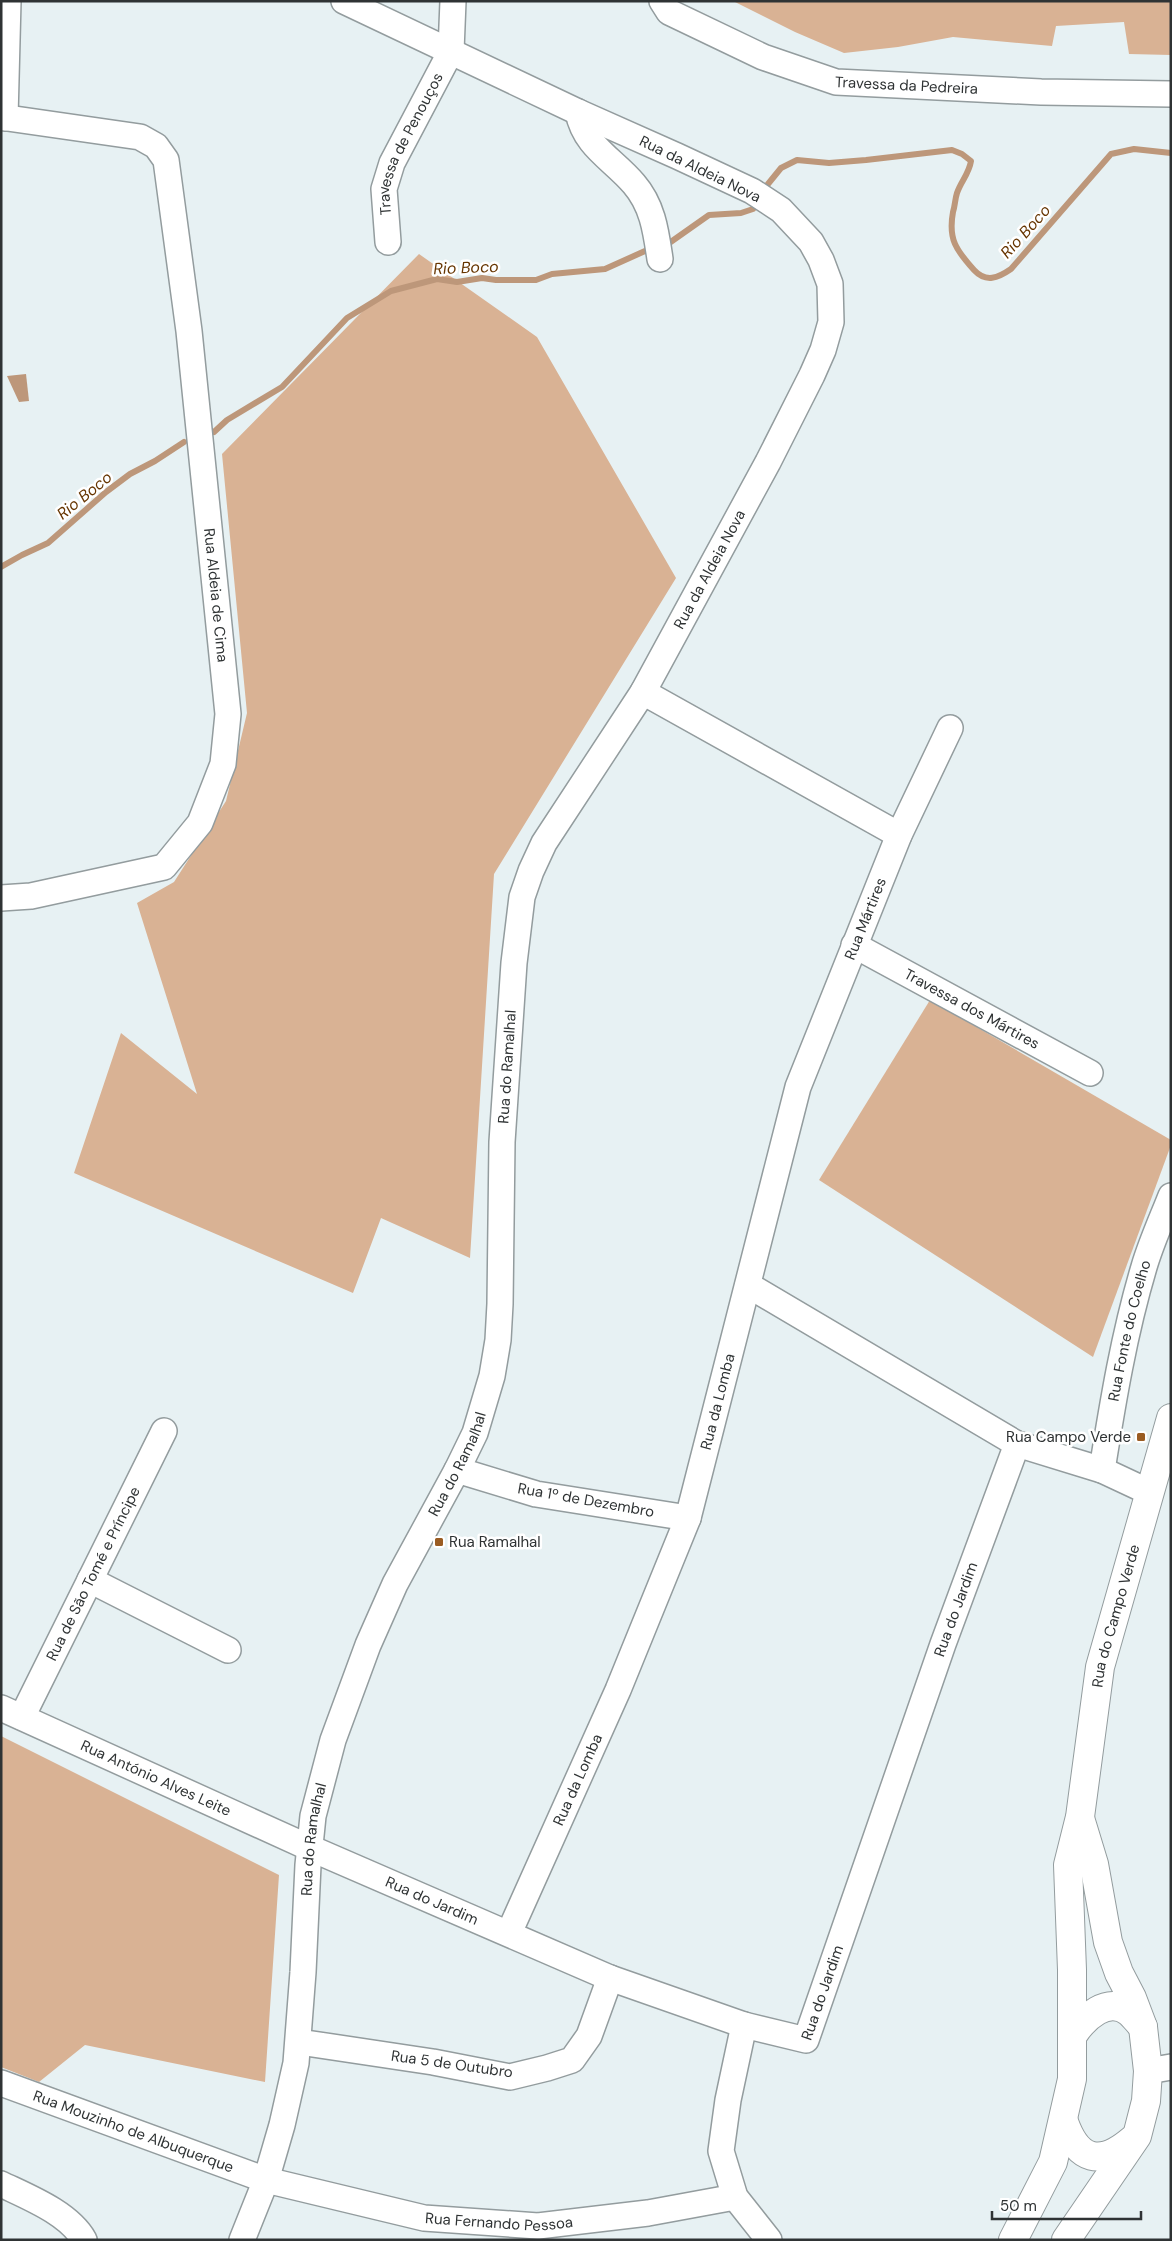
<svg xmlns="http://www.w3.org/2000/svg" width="1172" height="2241" viewBox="0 0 1172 2241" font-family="'DM Sans',sans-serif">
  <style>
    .forest { fill: #d9b294 }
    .water { fill: #bd977a }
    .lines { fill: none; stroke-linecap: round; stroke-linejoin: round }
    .stream { stroke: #bd977a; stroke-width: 6 }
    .minor-casing { stroke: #939c9e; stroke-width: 28 }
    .major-casing { stroke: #939c9e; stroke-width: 30 }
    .minor { stroke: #fff; stroke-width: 25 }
    .major { stroke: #fff; stroke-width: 28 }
    .poi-dot { fill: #9a5c22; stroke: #fff; stroke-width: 2 }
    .labels { text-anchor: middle; stroke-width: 5; stroke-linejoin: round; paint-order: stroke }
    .street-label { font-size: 15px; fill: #2f3334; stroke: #fff }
    .poi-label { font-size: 15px; fill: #2f3334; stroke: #fff; text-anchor: end }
    .water-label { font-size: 16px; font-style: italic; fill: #663500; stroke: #fff }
  </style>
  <rect width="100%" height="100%" fill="#e7f1f3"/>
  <!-- forest -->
  <g class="forest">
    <polygon points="733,1 1171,1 1171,55 1129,54 1124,22 1056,26 1052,46 953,37 898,47 844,53 795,32"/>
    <polygon points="419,254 537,337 676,578 494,874 470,1258 381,1218 353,1293 74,1173 121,1033 197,1094 137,903 174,882 226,801 247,713 222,454"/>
    <polygon points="930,1000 1171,1140 1171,1145 1093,1357 819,1180"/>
    <polygon points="1,1736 279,1875 265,2082 85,2045 39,2082 1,2067"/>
  </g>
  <!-- water -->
  <polygon class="water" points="26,374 29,401 19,402 7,376"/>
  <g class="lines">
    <!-- stream -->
    <g class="stream">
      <path d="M768,184l13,-16 16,-8 32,3 37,-3 86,-10 10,4 9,7c-2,13 -10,20 -14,32 -2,6 -2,13 -4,19 -5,27 3,38 21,58 12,13 24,8 37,-1l100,-115 23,-5 37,4"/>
      <polyline points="665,246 709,215 741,213 753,209"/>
      <polyline points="214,432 227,420 282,387 347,318 391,291 437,279 457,282 482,278 496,280 536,280 552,274 605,269 645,251"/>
      <polyline points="1,567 22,555 48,543 106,492 130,474 155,461 184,442"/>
    </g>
    <!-- minor casing -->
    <g class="minor-casing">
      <g id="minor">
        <path id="s1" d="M662,1l7,11 94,45 73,25 205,10 130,2"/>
        <path d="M578,112c7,35 35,47 56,72 19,22 22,48 26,75"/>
        <path id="s2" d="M1,117l139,20 16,9 10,14 23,171 39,383 -5,50 -23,59 -36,44 -133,29 -30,2"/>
        <polyline points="5,118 8,1"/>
        <path id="s3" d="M388,242l-4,-53 8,-26 59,-112 2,-50"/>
        <polyline points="643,692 899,835"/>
        <path id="s4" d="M854,945l236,128"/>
        <polyline points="748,1285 1017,1444 1102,1470 1149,1492"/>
        <polyline points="457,1470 536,1494 688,1518"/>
        <path id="s5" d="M1102,1470c11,-69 22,-136 42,-203 7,-24 18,-48 27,-71"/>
        <polyline points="90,1580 228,1650"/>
        <path id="s6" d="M1,1708l309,140 300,130 134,47 62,15 137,-396 74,-200"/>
        <path id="s7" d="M22,1717l142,-286"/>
        <path id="s8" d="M509,1933l109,-243 70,-172 110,-431 101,-252 51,-107"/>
        <polyline points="744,2025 728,2100 721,2151 735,2197 769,2240"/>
        <polyline points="299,2042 433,2062 510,2077 547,2068 572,2060 589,2036 610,1978"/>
        <polyline points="1148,2071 1171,2067"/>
        <path id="s9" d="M1,2083l265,97 158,38 114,8 110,-13 87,-16"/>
        <path d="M1,2184c27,13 68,29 83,56"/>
        <path id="s10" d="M242,2240l24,-60 16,-55 14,-62 7,-91 5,-107 5,-49 20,-76 35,-95 27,-61 62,-114 18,-37 17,-57 6,-36 2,-36 2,-162 12,-179 8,-66 9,-26 13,-28 99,-151 125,-230 44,-87 11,-25 8,-28 -1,-38 -9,-24 -10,-18 -30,-32 -29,-19 -75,-35 -99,-44 -234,-111"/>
      </g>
    </g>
    <!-- major casing -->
    <g class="major-casing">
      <g id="major">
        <path d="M1073,2035c11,-17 35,-40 56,-23 5,4 9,10 14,15"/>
        <path d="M1064,2122c14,39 36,45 68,18"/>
        <path id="s11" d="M1013,2240l40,-78 19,-83v-109l-4,-105 12,-48 20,-150 71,-249"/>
        <polyline points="1066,2240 1137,2136 1146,2101 1148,2071 1143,2027 1132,1998 1119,1973 1108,1942 1094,1864 1080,1818"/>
      </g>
    </g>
    <!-- minor -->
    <use href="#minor" class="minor"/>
    <!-- major -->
    <use href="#major" class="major"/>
  </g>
  <!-- markers -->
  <g class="poi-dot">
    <rect x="1136" y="1432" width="10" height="10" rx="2.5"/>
    <rect x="434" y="1537" width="10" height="10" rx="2.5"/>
  </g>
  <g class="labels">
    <!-- street labels -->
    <g class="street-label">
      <text dy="5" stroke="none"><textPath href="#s1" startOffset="265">Travessa da Pedreira</textPath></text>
      <text dy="5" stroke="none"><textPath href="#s3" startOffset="104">Travessa de Penouços</textPath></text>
      <text transform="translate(700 169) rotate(26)" y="5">Rua da Aldeia Nova</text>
      <text dy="5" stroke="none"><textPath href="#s10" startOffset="1769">Rua da Aldeia Nova</textPath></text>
      <text dy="5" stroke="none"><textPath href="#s2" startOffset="614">Rua Aldeia de Cima</textPath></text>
      <text dy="5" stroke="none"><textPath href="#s8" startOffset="1078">Rua Mártires</textPath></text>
      <text dy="5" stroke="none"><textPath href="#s4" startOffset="134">Travessa dos Mártires</textPath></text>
      <text dy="5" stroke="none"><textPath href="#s10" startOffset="1220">Rua do Ramalhal</textPath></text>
      <text dy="5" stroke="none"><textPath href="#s5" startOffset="142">Rua Fonte do Coelho</textPath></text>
      <text dy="5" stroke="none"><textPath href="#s8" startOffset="572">Rua da Lomba</textPath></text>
      <text dy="5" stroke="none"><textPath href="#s10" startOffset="815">Rua do Ramalhal</textPath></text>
      <text transform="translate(586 1500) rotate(10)" y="5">Rua 1º de Dezembro</text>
      <text dy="5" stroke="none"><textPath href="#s7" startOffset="160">Rua de São Tomé e Príncipe</textPath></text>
      <text dy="5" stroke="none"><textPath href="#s6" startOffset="1328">Rua do Jardim</textPath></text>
      <text dy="5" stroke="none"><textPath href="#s11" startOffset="641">Rua do Campo Verde</textPath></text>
      <text dy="5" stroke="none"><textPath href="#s6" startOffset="170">Rua António Alves Leite</textPath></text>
      <text dy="5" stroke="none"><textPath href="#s8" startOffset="168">Rua da Lomba</textPath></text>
      <text dy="5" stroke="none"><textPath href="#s10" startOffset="410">Rua do Ramalhal</textPath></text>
      <text dy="5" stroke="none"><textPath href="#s6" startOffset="472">Rua do Jardim</textPath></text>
      <text dy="5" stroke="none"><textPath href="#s6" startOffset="922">Rua do Jardim</textPath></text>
      <text transform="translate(452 2064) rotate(8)" y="5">Rua 5 de Outubro</text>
      <text dy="5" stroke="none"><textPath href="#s9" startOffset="141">Rua Mouzinho de Albuquerque</textPath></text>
      <text dy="5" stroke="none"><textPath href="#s9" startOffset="520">Rua Fernando Pessoa</textPath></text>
    </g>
    <!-- poi labels -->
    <g class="poi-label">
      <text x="1131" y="1442">Rua Campo Verde</text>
      <text x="449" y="1547" text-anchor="start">Rua Ramalhal</text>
    </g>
    <!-- water labels -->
    <g class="water-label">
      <text transform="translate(1025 231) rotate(-48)" y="6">Rio Boco</text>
      <text transform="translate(466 267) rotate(-2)" y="6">Rio Boco</text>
      <text transform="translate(84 495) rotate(-39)" y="6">Rio Boco</text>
    </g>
  </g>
  <!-- border -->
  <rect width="1172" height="2241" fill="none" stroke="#2f3334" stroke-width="5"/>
  <!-- scale -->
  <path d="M992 2211v8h149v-8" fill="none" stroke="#2f3334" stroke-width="2.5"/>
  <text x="1000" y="2211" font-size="15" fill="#2f3334" stroke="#ffffff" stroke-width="4" paint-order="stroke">50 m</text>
</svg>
